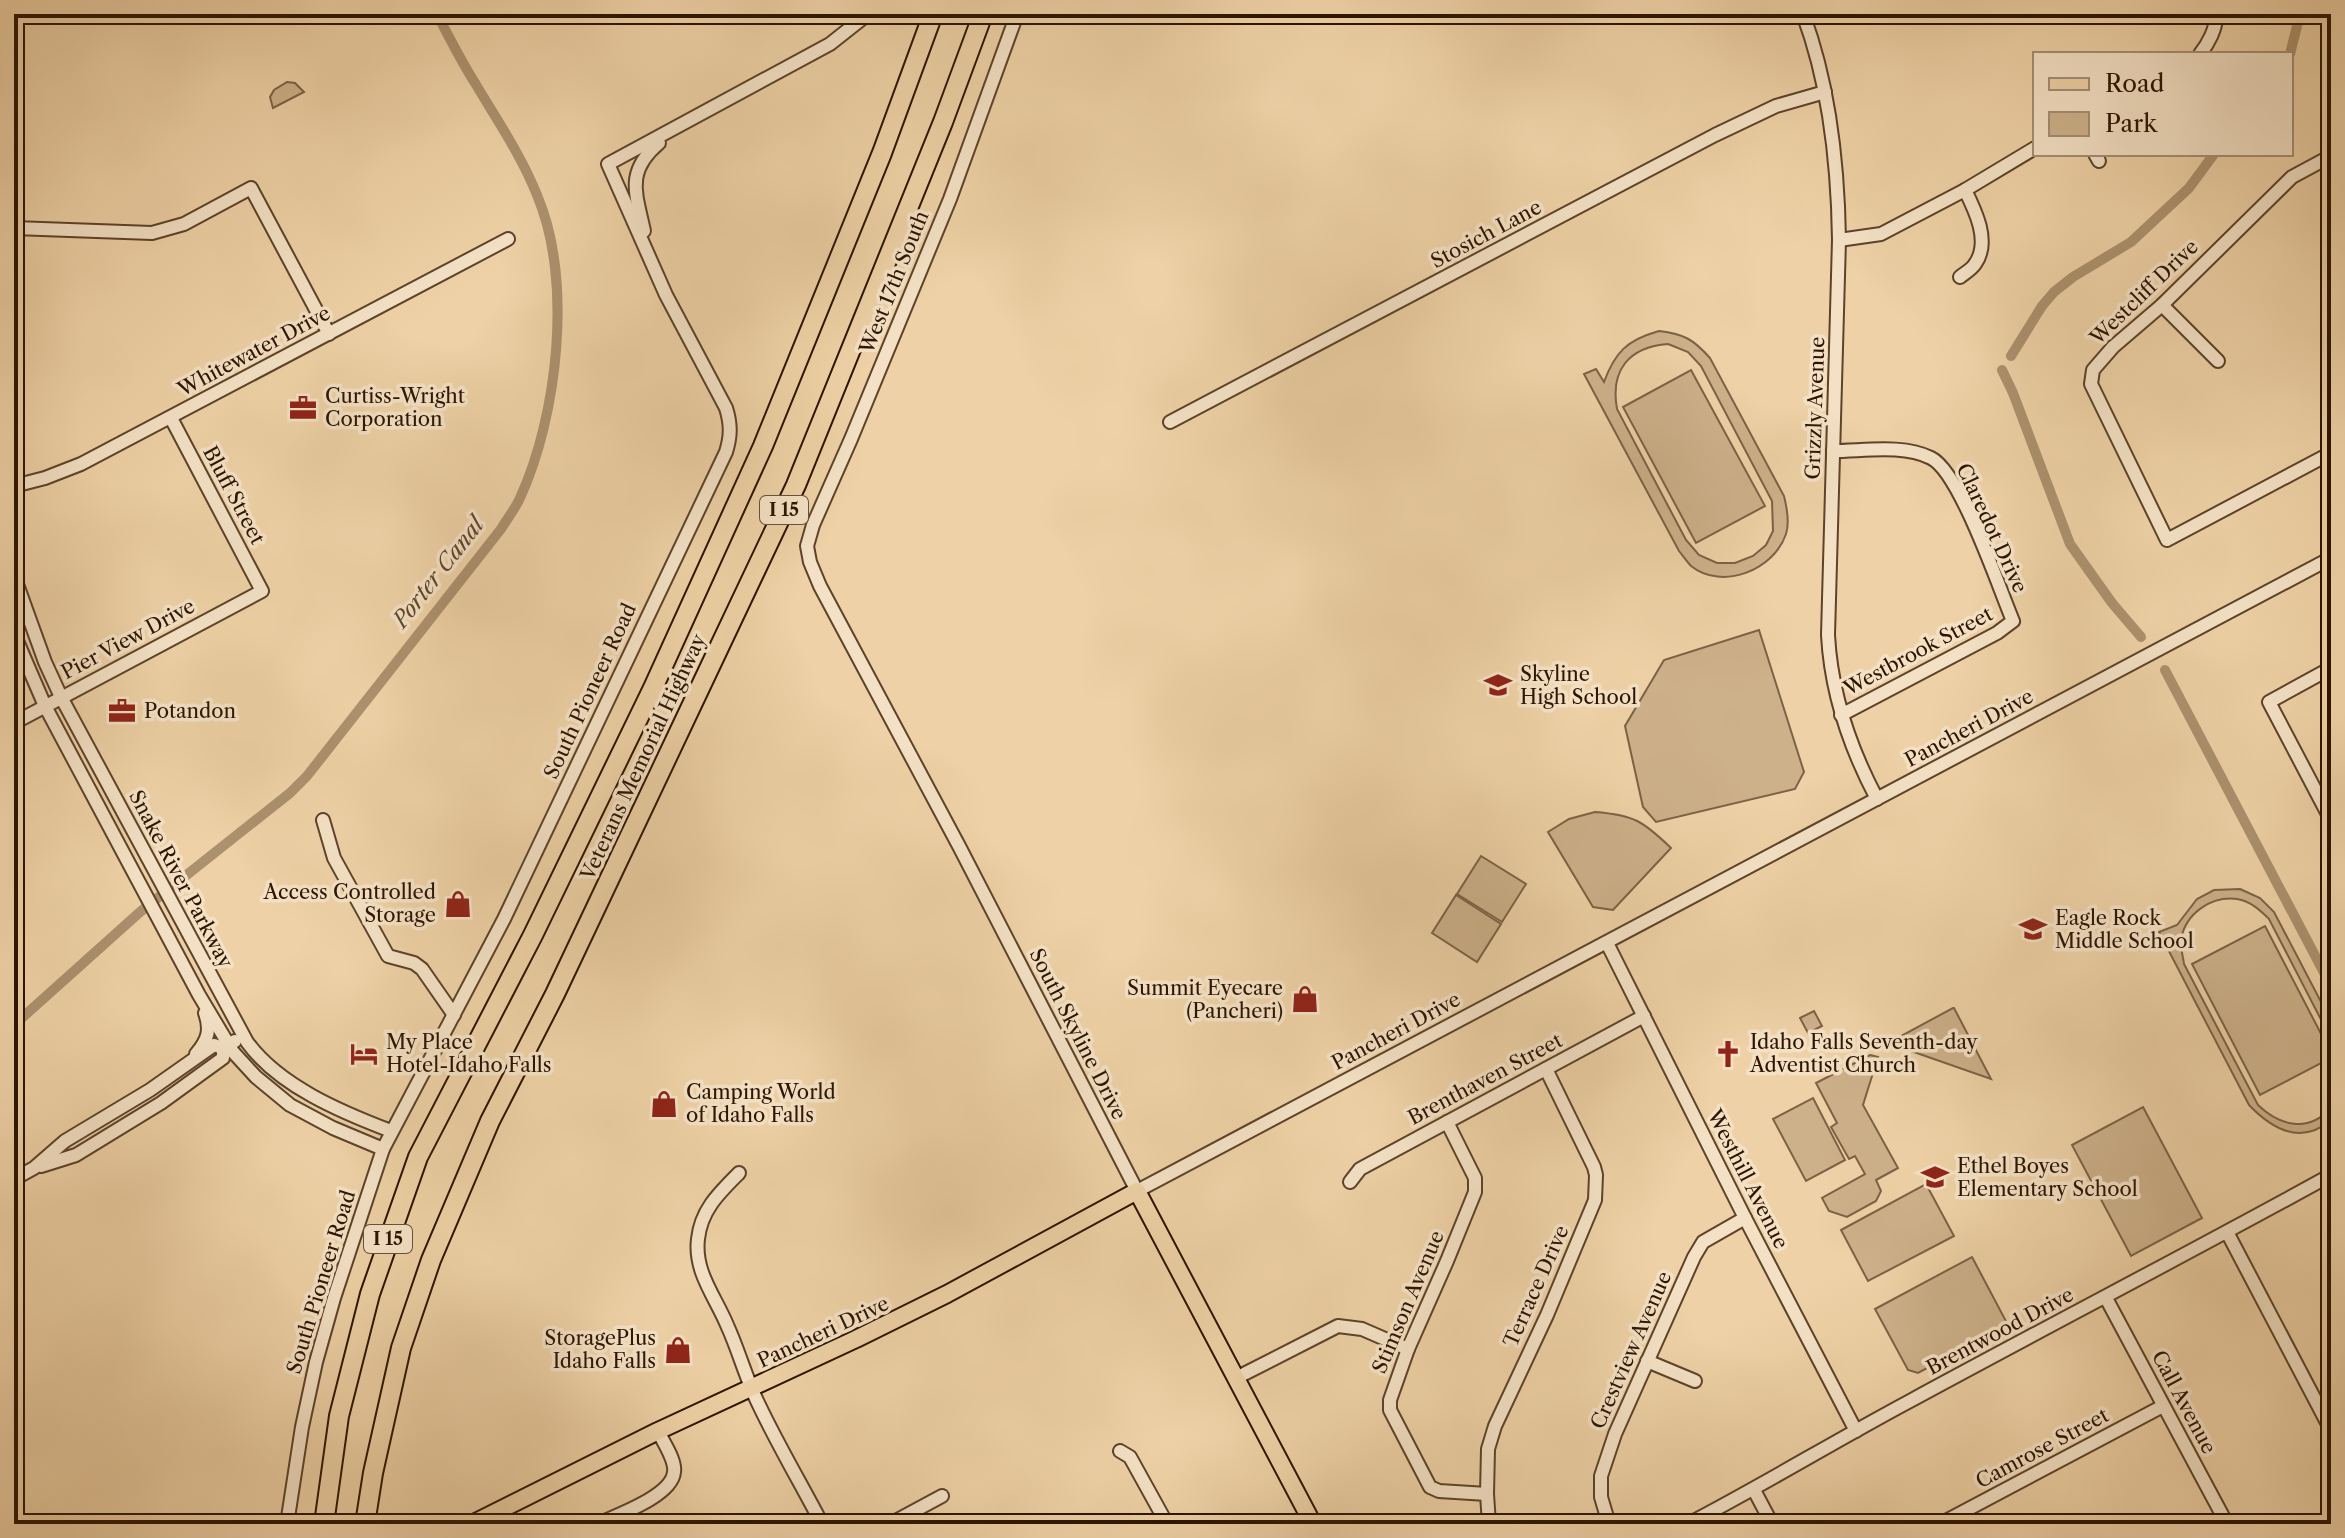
<svg xmlns="http://www.w3.org/2000/svg" width="2345" height="1538" viewBox="0 0 2345 1538" font-family="'Libre Caslon Text',serif">
  <style>
    .green { fill: #cdb18a; stroke: #7c6246; stroke-width: 2; fill-rule: evenodd }
    .lines { fill: none; stroke-linecap: round; stroke-linejoin: round }
    .canal { stroke: #ac916e; stroke-width: 10 }
    .minor-casing { stroke: #5c432a; stroke-width: 16 }
    .major-casing { stroke: #2c1401; stroke-width: 20 }
    .highway-casing { stroke: #2c1401; stroke-width: 22 }
    .minor { stroke: #f4e1c5; stroke-width: 12 }
    .major { stroke: #eed1a6; stroke-width: 16 }
    .highway { stroke: #eed1a6; stroke-width: 18 }
    .labels { text-anchor: middle; stroke-width: 7; stroke-linejoin: round; paint-order: stroke }
    .shield { fill: #f4e1c5; stroke: #68523c; stroke-width: 2 }
    .shield-label { font-size: 18px; font-weight: bold; fill: #2c1401 }
    .street-label { font-size: 20px; fill: #2c1401; stroke: #f4e1c5 }
    .poi-label { font-size: 20px; fill: #2c1401; stroke: #f4e1c5; text-anchor: start }
    .water-label { font-size: 22px; font-style: italic; fill: #5f462d; stroke: #f4e1c5 }
  </style>
  <rect width="100%" height="100%" fill="#eed1a6"/>
  <filter id="stains"><feTurbulence type="fractalNoise" baseFrequency=".0025" numOctaves="4"/><feColorMatrix values="0 0 0 0 .2 0 0 0 0 .09 0 0 0 0 .02 0 0 0 .5 -.17"/></filter>
  <radialGradient id="worn" r=".72"><stop offset=".6" stop-color="#630" stop-opacity="0"/><stop offset="1" stop-color="#630" stop-opacity=".3"/></radialGradient>
  <!-- green -->
  <g class="green">
    <polygon points="287,82 295,83 304,92 273,108 270,97 274,90"/>
    <path d="M1659,331c25,3 34,8 51,27l74,138c3,12 6,26 2,38 -12,36 -64,57 -95,32 -4,-4 -8,-10 -12,-15l-95,-177 12,-5 8,13c11,-30 23,-42 55,-51zM1668,344l20,8 13,14 71,135 1,30 -7,14 -13,11 -18,7h-18l-18,-8 -13,-15 -69,-131c-7,-39 12,-62 51,-65z"/>
    <polygon points="1691,370 1765,506 1696,543 1623,407"/>
    <polygon points="1759,630 1804,772 1795,789 1656,822 1643,807 1625,726 1664,660"/>
    <path d="M1595,812c39,3 48,9 76,36l-58,62 -20,-3 -45,-75 21,-13z"/>
    <polygon points="1481,856 1526,884 1502,922 1457,894"/>
    <path d="M2240,889l20,9 14,14 57,109v18l-62,-120c-9,-9 -19,-18 -32,-20 -26,-3 -51,14 -56,40 -1,8 2,17 3,25l74,141c22,21 50,28 73,3v12c-30,26 -59,9 -82,-15l-90,-173 18,-7 20,-26 17,-9z"/>
    <polygon points="1456,895 1501,924 1477,962 1432,933"/>
    <polygon points="2265,926 2331,1053 2331,1058 2260,1095 2192,964"/>
    <polygon points="1953,1008 1954,1008 1991,1079 1888,1043"/>
    <polygon points="1814,1011 1822,1026 1808,1033 1800,1018"/>
    <polygon points="1870,1055 1878,1057 1863,1105 1898,1168 1876,1180 1881,1191 1876,1201 1847,1217 1829,1211 1822,1198 1865,1174 1855,1156 1849,1159 1831,1127 1837,1123 1816,1083"/>
    <polygon points="1813,1098 1845,1160 1806,1181 1773,1119"/>
    <polygon points="2143,1107 2202,1218 2131,1256 2072,1145"/>
    <polygon points="1926,1184 1954,1236 1868,1281 1841,1230"/>
    <polygon points="1972,1257 2008,1325 1918,1373 1908,1370 1875,1309"/>
  </g>
  <g class="lines">
    <!-- canal -->
    <g class="canal">
      <polyline points="2290,54 2300,14"/>
      <polyline points="2011,356 2042,306 2054,292 2073,277 2131,242 2189,188 2214,154"/>
      <polyline points="2002,370 2013,393 2070,544 2112,603 2141,637"/>
      <polyline points="2165,670 2331,986"/>
      <path d="M14,1025l126,-113 150,-119 17,-17 194,-247c6,-10 14,-20 19,-31 38,-83 53,-218 17,-303 -16,-40 -40,-75 -62,-112 -14,-22 -26,-46 -38,-69"/>
    </g>
    <!-- minor casing -->
    <g class="minor-casing">
      <g id="minor">
        <polyline points="1017,14 950,199 851,439 813,525 807,546 810,562 820,586 960,848 1137,1191 2331,558"/>
        <path d="M1803,14c27,72 35,150 36,226l-11,395c3,57 22,113 49,164"/>
        <path d="M2200,54c8,-10 17,-26 16,-40"/>
        <polyline points="2095,154 2099,161"/>
        <polyline points="2331,156 2292,177 2162,305 2113,347 2093,370 2091,384 2167,540 2331,453"/>
        <polyline points="14,228 152,233 184,224 251,188 329,334"/>
        <path d="M644,231c-8,-38 -19,-59 15,-88"/>
        <polyline points="1839,240 1881,234 1965,190 2035,148"/>
        <path d="M1960,277c5,-4 12,-8 15,-13 16,-22 0,-54 -10,-74"/>
        <polyline points="2162,305 2218,361"/>
        <polyline points="2328,306 2331,304"/>
        <polyline points="1170,422 1715,135 1776,106 1825,92"/>
        <path d="M1833,451c31,0 70,-7 98,7 29,14 68,130 82,163l-16,12 -156,82"/>
        <polyline points="14,486 45,478 81,464 508,239"/>
        <path d="M14,576l31,86 16,35 186,345c32,44 94,70 144,89"/>
        <polyline points="14,634 45,706 199,995 233,1052 256,1077 290,1105 333,1128 383,1149"/>
        <polyline points="2331,668 2269,702 2331,820"/>
        <polyline points="14,723 262,591 171,418"/>
        <polyline points="323,820 334,858 388,956 414,963 422,969 454,1015"/>
        <polyline points="1607,943 1745,1218 1856,1431"/>
        <path d="M196,1054c12,-14 15,-24 9,-41"/>
        <polyline points="1447,1122 1475,1178 1475,1192 1447,1261 1408,1349 1390,1400 1390,1410 1430,1487 1439,1491 1487,1494"/>
        <polyline points="41,1166 76,1155 161,1103 223,1058 223,1048"/>
        <path d="M739,1173c-20,20 -38,37 -41,66 -4,33 17,57 29,86 12,26 19,54 32,80 19,40 42,79 63,119"/>
        <polyline points="14,1179 34,1168 65,1141 150,1090 214,1045 223,1048 235,1041"/>
        <polyline points="1350,1182 1360,1169 1644,1016"/>
        <polyline points="2227,1232 2331,1430"/>
        <polyline points="2106,1298 2227,1524"/>
        <polyline points="1647,1361 1695,1381"/>
        <polyline points="1236,1378 1338,1326 1362,1329 1408,1349"/>
        <polyline points="1120,1451 1130,1457 1167,1524"/>
        <polyline points="1754,1490 1772,1524"/>
        <path d="M287,1524l15,-97 14,-65 18,-64 49,-149 121,-230 222,-467c5,-16 5,-28 0,-44l-60,-113 -58,-131 222,-120 38,-30"/>
        <path d="M598,1524c19,-9 74,-28 76,-52 2,-12 -11,-30 -16,-41"/>
        <polyline points="890,1524 942,1496"/>
        <polyline points="1489,1524 1487,1494 1488,1449 1495,1426 1547,1315 1595,1200 1596,1175 1594,1167 1546,1069"/>
        <polyline points="1609,1524 1601,1497 1601,1476 1615,1434 1694,1257 1703,1242 1745,1218"/>
        <path d="M1688,1524c75,-39 147,-83 222,-123 140,-76 281,-149 421,-226"/>
        <polyline points="1940,1524 2163,1406"/>
      </g>
    </g>
    <!-- major casing -->
    <g class="major-casing">
      <polyline id="major" points="472,1524 658,1431 856,1339 947,1294 1137,1191 1313,1524"/>
    </g>
    <!-- highway casing -->
    <g class="highway-casing">
      <g id="highway">
        <polyline points="324,1524 339,1416 370,1294 418,1157 533,935 653,688 763,446 882,153 933,14"/>
        <polyline points="365,1524 373,1473 401,1348 431,1260 490,1121 555,994 796,485 943,122 983,14"/>
      </g>
    </g>
    <!-- minor -->
    <use href="#minor" class="minor"/>
    <!-- major -->
    <use href="#major" class="major"/>
    <!-- highway -->
    <use href="#highway" class="highway"/>
  </g>
  <!-- icons -->
  <defs>
    <g id="office-bare" transform="scale(2.16)"><path d="M-6-3h4V-5.5h4V-3h4V5H-6ZM-1-4.5V-3h2v-1.5ZM-6 0V1H6V0Z" fill="#8f2418" stroke="#f4e1c5" stroke-width="2.5" paint-order="stroke"/></g>
    <g id="school-bare" transform="scale(2.16)"><path d="M0-5L7-2L0 1L-7-2ZM-4 1L0 2.5L4 1V4Q0 6-4 4Z" fill="#8f2418" stroke="#f4e1c5" stroke-width="2.5" paint-order="stroke"/></g>
    <g id="shop-bare" transform="scale(2.16)"><path d="M-5-2.5h2.3a2.7 3.5 0 0 1 5.4 0H5L5.5 6h-11ZM-1.5-2.5h3a1.5 2.3 0 0 0-3 0Z" fill="#8f2418" stroke="#f4e1c5" stroke-width="2.5" paint-order="stroke"/></g>
    <g id="hotel-bare" transform="scale(2.16)"><path d="M-6-4.5h1.5V1H6V5H4.5V3h-9V5H-6ZM-4 0a1.8 1.8 0 1 1 3.6 0ZM.5 0V-2.5h3Q6-2.5 6 0Z" fill="#8f2418" stroke="#f4e1c5" stroke-width="2.5" paint-order="stroke"/></g>
    <g id="church-bare" transform="scale(2.16)"><path d="M-1.2-6h2.4v3.5h3.3v2.4h-3.3V6h-2.4V-.1h-3.3v-2.4h3.3Z" fill="#8f2418" stroke="#f4e1c5" stroke-width="2.5" paint-order="stroke"/></g>
  </defs>
  <g fill-rule="evenodd">
    <use href="#office-bare" x="303" y="408"/>
    <use href="#school-bare" x="1498" y="685"/>
    <use href="#office-bare" x="122" y="711"/>
    <use href="#shop-bare" x="458" y="904"/>
    <use href="#school-bare" x="2033" y="929"/>
    <use href="#shop-bare" x="1305" y="999"/>
    <use href="#hotel-bare" x="364" y="1054"/>
    <use href="#church-bare" x="1728" y="1054"/>
    <use href="#shop-bare" x="664" y="1104"/>
    <use href="#school-bare" x="1935" y="1177"/>
    <use href="#shop-bare" x="678" y="1350"/>
  </g>
  <g class="labels">
    <!-- shield labels -->
    <g class="shield">
      <rect x="760" y="496" width="48" height="28" rx="6"/>
      <rect x="364" y="1225" width="48" height="28" rx="6"/>
    </g>
    <g class="shield-label">
      <text x="784" y="516">I 15</text>
      <text x="388" y="1245">I 15</text>
    </g>
    <!-- street labels -->
    <g class="street-label">
      <text transform="translate(1486 234) rotate(-28)" y="7">Stosich Lane</text>
      <text transform="translate(894 282) rotate(-68)" y="7">West 17th South</text>
      <text transform="translate(2144 292) rotate(-44)" y="7">Westcliff Drive</text>
      <text transform="translate(254 351) rotate(-28)" y="7">Whitewater Drive</text>
      <text transform="translate(1815 408) rotate(-88)" y="7">Grizzly Avenue</text>
      <text transform="translate(234 495) rotate(62)" y="7">Bluff Street</text>
      <text transform="translate(1992 528) rotate(65)" y="7">Claredot Drive</text>
      <text transform="translate(128 639) rotate(-28)" y="7">Pier View Drive</text>
      <text transform="translate(1918 651) rotate(-28)" y="7">Westbrook Street</text>
      <text transform="translate(590 691) rotate(-65)" y="7">South Pioneer Road</text>
      <text transform="translate(1969 728) rotate(-28)" y="7">Pancheri Drive</text>
      <text transform="translate(643 757) rotate(-65)" y="7">Veterans Memorial Highway</text>
      <text transform="translate(181 879) rotate(62)" y="7">Snake River Parkway</text>
      <text transform="translate(1396 1031) rotate(-28)" y="7">Pancheri Drive</text>
      <text transform="translate(1078 1034) rotate(63)" y="7">South Skyline Drive</text>
      <text transform="translate(1485 1079) rotate(-28)" y="7">Brenthaven Street</text>
      <text transform="translate(1748 1179) rotate(63)" y="7">Westhill Avenue</text>
      <text transform="translate(321 1282) rotate(-73)" y="7">South Pioneer Road</text>
      <text transform="translate(1536 1286) rotate(-66)" y="7">Terrace Drive</text>
      <text transform="translate(1408 1302) rotate(-67)" y="7">Stimson Avenue</text>
      <text transform="translate(2000 1331) rotate(-28)" y="7">Brentwood Drive</text>
      <text transform="translate(823 1332) rotate(-25)" y="7">Pancheri Drive</text>
      <text transform="translate(1631 1350) rotate(-66)" y="7">Crestview Avenue</text>
      <text transform="translate(2184 1402) rotate(62)" y="7">Call Avenue</text>
      <text transform="translate(2042 1448) rotate(-28)" y="7">Camrose Street</text>
    </g>
    <!-- poi labels -->
    <g class="poi-label">
      <text x="325" y="403">Curtiss-Wright<tspan x="325" dy="23">Corporation</tspan></text>
      <text x="1520" y="681">Skyline<tspan x="1520" dy="23">High School</tspan></text>
      <text x="144" y="718">Potandon</text>
      <text x="436" y="899" text-anchor="end">Access Controlled<tspan x="436" dy="23">Storage</tspan></text>
      <text x="2055" y="925">Eagle Rock<tspan x="2055" dy="23">Middle School</tspan></text>
      <text x="1283" y="995" text-anchor="end">Summit Eyecare<tspan x="1283" dy="23">(Pancheri)</tspan></text>
      <text x="386" y="1049">My Place<tspan x="386" dy="23">Hotel-Idaho Falls</tspan></text>
      <text x="1750" y="1049">Idaho Falls Seventh-day<tspan x="1750" dy="23">Adventist Church</tspan></text>
      <text x="686" y="1099">Camping World<tspan x="686" dy="23">of Idaho Falls</tspan></text>
      <text x="1957" y="1173">Ethel Boyes<tspan x="1957" dy="23">Elementary School</tspan></text>
      <text x="656" y="1345" text-anchor="end">StoragePlus<tspan x="656" dy="23">Idaho Falls</tspan></text>
    </g>
    <!-- water labels -->
    <g class="water-label">
      <text transform="translate(438 572) rotate(-52)" y="8">Porter Canal</text>
    </g>
  </g>
  <!-- margin -->
  <rect width="2345" height="1538" fill="none" stroke="#eed1a6" stroke-width="48"/>
  <rect x="16" y="16" width="2313" height="1506" fill="none" stroke="#2c1401" stroke-width="4"/>
  <rect x="24" y="24" width="2297" height="1490" fill="none" stroke="#2c1401" stroke-width="2"/>
  <!-- legend -->
  <rect x="2033" y="52" width="260" height="104" fill="#f4e1c5" stroke="#a48f77" stroke-width="2"/>
  <rect x="2049" y="78" width="40" height="12" fill="#eed1a6" stroke="#a48f77" stroke-width="2"/>
  <text x="2105" y="92" font-size="24" fill="#2c1401">Road</text>
  <rect x="2049" y="112" width="40" height="24" fill="#cdb18a" stroke="#a48f77" stroke-width="2"/>
  <text x="2105" y="132" font-size="24" fill="#2c1401">Park</text>
  <rect width="100%" height="100%" filter="url(#stains)"/>
  <rect width="100%" height="100%" fill="url(#worn)"/>
</svg>
